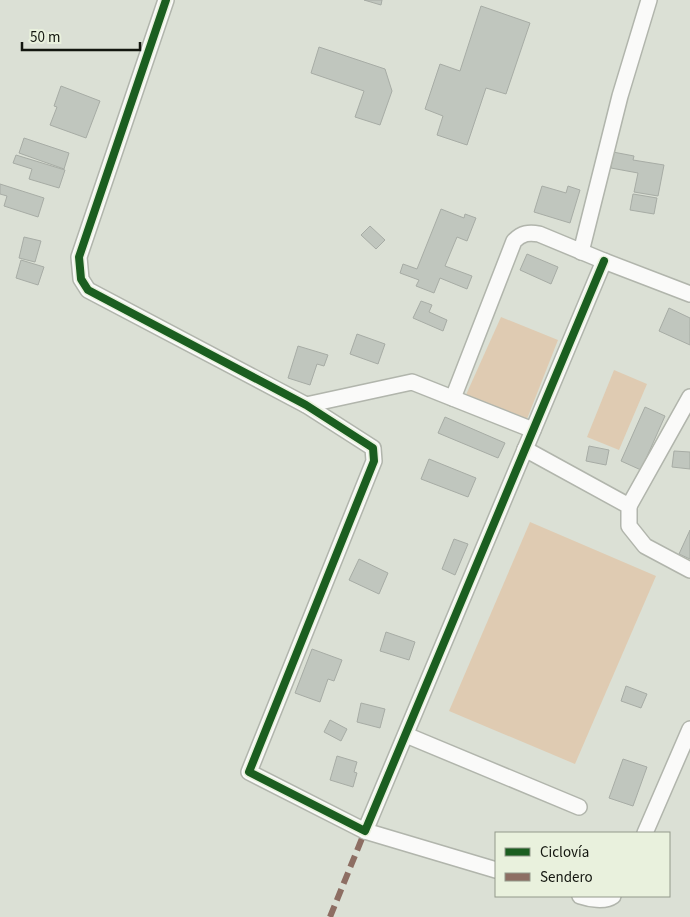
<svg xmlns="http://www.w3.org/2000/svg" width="690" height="917" viewBox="0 0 690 917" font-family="'Source Sans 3',sans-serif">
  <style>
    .green { fill: #dfcbb2 }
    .building { fill: #c0c6be; stroke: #a7aca5 }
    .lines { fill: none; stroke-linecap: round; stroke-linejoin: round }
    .street-casing { stroke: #b1b5ac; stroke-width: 18 }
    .street { stroke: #fafaf9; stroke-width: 15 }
    .quiet { stroke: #8d6e63; stroke-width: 6; stroke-dasharray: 12 6; stroke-linecap: butt }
    .cycleway-casing { stroke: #e9f1dd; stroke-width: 11 }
    .cycleway { stroke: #1b5e20; stroke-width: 8 }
  </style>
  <rect width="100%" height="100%" fill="#dbe0d5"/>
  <!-- green -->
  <g class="green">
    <polygon points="501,317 558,340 527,419 465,397"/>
    <polygon points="614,370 647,384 619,450 587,437"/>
    <polygon points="530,522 656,576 575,764 449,711"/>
  </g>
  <!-- building -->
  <g class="building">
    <polygon points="364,0 382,0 381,5"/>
    <polygon points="481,6 530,23 506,94 486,88 467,145 437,135 443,116 425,109 440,64 460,71"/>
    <polygon points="319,47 385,69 392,91 380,125 355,117 364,91 311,73"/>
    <polygon points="61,86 100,101 86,138 50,125 57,107 54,106"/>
    <polygon points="24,138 69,153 64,169 19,153"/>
    <polygon points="613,152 634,156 633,160 664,165 658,196 634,192 638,173 611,168"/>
    <polygon points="16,155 65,170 59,188 29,179 32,169 13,163"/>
    <polygon points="0,184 44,198 38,217 4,206 7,196 0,194"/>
    <polygon points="542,186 566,193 568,186 580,190 570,223 534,212"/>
    <polygon points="633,194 657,198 654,214 630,210"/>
    <polygon points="441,209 464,218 465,214 476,218 467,241 457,237 445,266 472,276 467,289 440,278 434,293 416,286 419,280 400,273 403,264 417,269"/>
    <polygon points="370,226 385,240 376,249 361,235"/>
    <polygon points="24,237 41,241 35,262 19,258"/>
    <polygon points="527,254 558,267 551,284 520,270"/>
    <polygon points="21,260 44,267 38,285 16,278"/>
    <polygon points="421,301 432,305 429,312 447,320 443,331 413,318"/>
    <polygon points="669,308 690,318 690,345 659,331"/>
    <polygon points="357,334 385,344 378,364 350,354"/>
    <polygon points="298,346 328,355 324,366 317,364 310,385 288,378"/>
    <polygon points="645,407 665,416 641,470 621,461"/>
    <polygon points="445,417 505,443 498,458 438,433"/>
    <polygon points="589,446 609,450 606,465 586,461"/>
    <polygon points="674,451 690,452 690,469 672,467"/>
    <polygon points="429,459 476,478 468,497 421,479"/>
    <polygon points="690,530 690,559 679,554"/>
    <polygon points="454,539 468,544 455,575 442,569"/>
    <polygon points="359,559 388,573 379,594 349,580"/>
    <polygon points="386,632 415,642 409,660 380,651"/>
    <polygon points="312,649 342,660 334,681 328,679 320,702 295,693"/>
    <polygon points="626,686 647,694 641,708 621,701"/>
    <polygon points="361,703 385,709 380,728 357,722"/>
    <polygon points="330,720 347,729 341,741 324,732"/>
    <polygon points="337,756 357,762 354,772 357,773 353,787 330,780"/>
    <polygon points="623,759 647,767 633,806 609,798"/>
  </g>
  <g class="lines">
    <!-- street casing -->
    <g class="street-casing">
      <g id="street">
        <polyline points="166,0 79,257 81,279 88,290 306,405 373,448 374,461 249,772 365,831 604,261"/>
        <polyline points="581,252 620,96 649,0"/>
        <path d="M453,398l61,-157c8,-8 15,-9 25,-7l65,27 86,33"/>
        <polyline points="306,405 412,382 533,430"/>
        <polyline points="525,449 629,506 629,526 645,546 690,570"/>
        <polyline points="629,506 690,397"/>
        <polyline points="406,735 579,807"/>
        <polyline points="365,831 496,870"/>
        <polyline points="645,833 690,729"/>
        <path d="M580,896c9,3 25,6 33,0"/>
      </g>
    </g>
    <!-- street -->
    <use href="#street" class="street"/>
    <!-- quiet -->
    <polyline class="quiet" points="330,917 365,831"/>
    <!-- cycleway casing -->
    <g class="cycleway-casing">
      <polyline id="cycleway" points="166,0 79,257 81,279 88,290 306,405 373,448 374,461 249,772 365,831 604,261"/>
    </g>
    <!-- cycleway -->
    <use href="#cycleway" class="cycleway"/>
  </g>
  <!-- legend -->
  <rect x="495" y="832" width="175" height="65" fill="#e9f1dd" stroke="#93998b"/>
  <rect x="505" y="848" width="25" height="8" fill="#1b5e20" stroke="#93998b"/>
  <text x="540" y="857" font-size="15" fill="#13160f">Ciclovía</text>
  <rect x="505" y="873" width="25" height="8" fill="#8d6e63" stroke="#93998b"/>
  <text x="540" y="882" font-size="15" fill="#13160f">Sendero</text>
  <!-- scale -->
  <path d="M22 42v8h118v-8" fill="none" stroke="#13160f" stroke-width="2.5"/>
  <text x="30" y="42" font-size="15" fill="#13160f" stroke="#e9f1dd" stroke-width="4" paint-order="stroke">50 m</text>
</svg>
